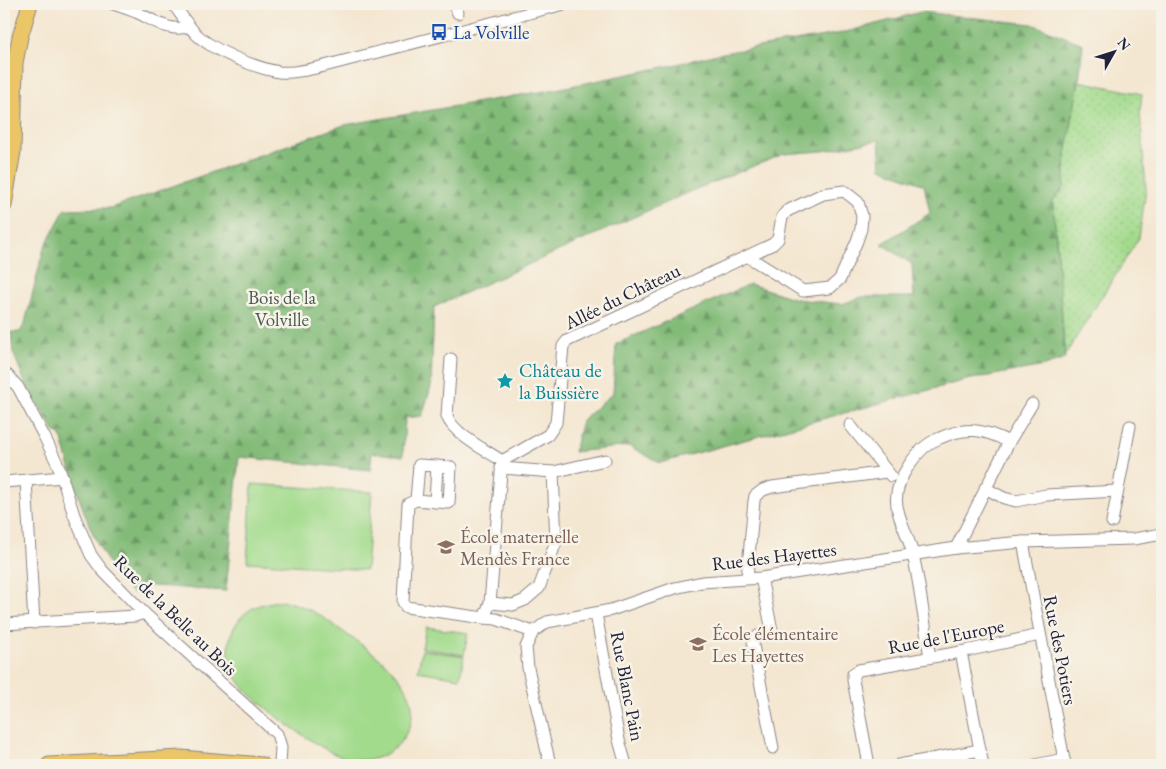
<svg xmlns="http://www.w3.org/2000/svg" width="1166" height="769" viewBox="0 0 1166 769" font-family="'EB Garamond',serif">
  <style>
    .grass { fill: url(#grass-dots); stroke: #627e64 }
    .forest { fill: url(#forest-firs); stroke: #526e5a }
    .pitch { fill: #a3db8d; stroke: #627e64 }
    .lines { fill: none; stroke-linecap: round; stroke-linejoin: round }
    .minor-casing { stroke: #8b8486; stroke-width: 13 }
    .major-casing { stroke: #8b8486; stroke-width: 17 }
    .minor { stroke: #fff; stroke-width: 11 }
    .major { stroke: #eac669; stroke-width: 15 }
    .labels { text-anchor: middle; stroke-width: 5; stroke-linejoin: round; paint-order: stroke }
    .transit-label { font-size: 19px; fill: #164399; stroke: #f7f3e8; text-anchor: start }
    .street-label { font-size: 19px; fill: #22223b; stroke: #f7f3e8 }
    .park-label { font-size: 19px; fill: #495a54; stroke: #f7f3e8 }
    .culture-label { font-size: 19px; fill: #0d838f; stroke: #f7f3e8; text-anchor: start }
    .education-label { font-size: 19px; fill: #785e54; stroke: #f7f3e8; text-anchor: start }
  </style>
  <defs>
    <pattern id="grass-dots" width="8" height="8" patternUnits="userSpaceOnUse" patternTransform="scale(1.25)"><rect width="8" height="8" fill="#a3db8d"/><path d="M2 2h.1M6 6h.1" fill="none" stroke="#8cbc7b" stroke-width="1.8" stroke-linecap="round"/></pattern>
    <pattern id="forest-firs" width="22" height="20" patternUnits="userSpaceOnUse" patternTransform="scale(1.25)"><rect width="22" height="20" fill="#82bb78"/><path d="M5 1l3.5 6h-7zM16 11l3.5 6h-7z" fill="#6a9864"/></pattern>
  </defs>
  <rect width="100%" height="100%" fill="#f7f3e8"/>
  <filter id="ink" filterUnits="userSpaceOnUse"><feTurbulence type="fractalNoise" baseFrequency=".02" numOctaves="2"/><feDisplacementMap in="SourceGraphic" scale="10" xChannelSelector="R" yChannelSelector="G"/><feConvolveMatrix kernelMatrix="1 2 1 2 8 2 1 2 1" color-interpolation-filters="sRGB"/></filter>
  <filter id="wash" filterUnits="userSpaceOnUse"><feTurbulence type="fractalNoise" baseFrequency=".0096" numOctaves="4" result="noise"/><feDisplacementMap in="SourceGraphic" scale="20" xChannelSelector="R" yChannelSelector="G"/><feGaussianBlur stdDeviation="1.12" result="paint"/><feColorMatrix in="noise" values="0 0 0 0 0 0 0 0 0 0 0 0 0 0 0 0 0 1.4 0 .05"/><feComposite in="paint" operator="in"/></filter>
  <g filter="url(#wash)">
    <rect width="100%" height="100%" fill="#f4e7d1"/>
    <!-- grass -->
    <polygon class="grass" points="1079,81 1142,94 1140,111 1146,189 1139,238 1065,355 1053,201 1064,187 1066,154"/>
    <!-- forest -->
    <path class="forest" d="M921,12l111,12 51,20 -4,37 -13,73 -2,33 -11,14 12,158 -21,7 -78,14 -306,83 -31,-17 -55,6 8,-32 31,-27 3,-49 134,-60 46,15 46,5 20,-7h52l-2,-33 -30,-20 48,-31 -6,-28 -43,-17 -2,-28 -56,11 -39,3 -90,36 -260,117 -3,80 -9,29 -17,2 -2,38 -31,-3 -2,17 -131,-13 -13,134 -87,-6 -6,9c-43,-45 -55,-99 -72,-158l-7,-5 -28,-46 -13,-33 -2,-20h9l5,-9 19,-75 21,-39 46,-1 233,-83 212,-36 113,-23 48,-12 125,-21z"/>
    <!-- pitch -->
    <g class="pitch">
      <polygon points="252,484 372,492 366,570 247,562"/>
      <path d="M279,601c27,2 48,19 70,35 32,22 86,58 53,104 -9,12 -23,20 -39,20 -9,0 -18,-2 -26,-5 -23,-10 -86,-54 -99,-75 -10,-16 -13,-37 -3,-54 9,-17 26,-23 44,-25z"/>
      <polygon points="426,627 468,633 464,655 422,648"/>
      <polygon points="422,650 464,656 460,678 418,671"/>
    </g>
  </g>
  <g filter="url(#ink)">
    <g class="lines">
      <!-- minor casing -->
      <g class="minor-casing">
        <g id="minor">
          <path d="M113,4c7,2 15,5 23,8 16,7 35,22 53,14"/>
          <path d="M173,4c8,10 14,21 23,30 17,17 60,34 83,38 15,2 38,-4 53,-8l232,-60"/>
          <polyline points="453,4 458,13"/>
          <path d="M451,359l-4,57c6,18 39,34 55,45"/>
          <polyline points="4,373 7,375 18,387 45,438 58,465 74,515 91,555 102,570 144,613 277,734 281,747 280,765"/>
          <polyline points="850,425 891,476"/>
          <polyline points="501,468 553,472 605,460"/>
          <polyline points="26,480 34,623"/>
          <polyline points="4,482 63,477"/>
          <polyline points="985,488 1004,498 1016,501 1046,495 1117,491"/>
          <polyline points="416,500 419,465 451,467 449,503 416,500 408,504 403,602 406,607 484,618"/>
          <polyline points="435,502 437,466"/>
          <polyline points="1112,522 1130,426"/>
          <polyline points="1023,542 1065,765"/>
          <polyline points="956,548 1009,442 1032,404"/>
          <polyline points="747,578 754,501 755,496 763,490 772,487 887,472"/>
          <polyline points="761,578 772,630 769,634 758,636 754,639 753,645 773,748"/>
          <polyline points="490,603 513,605 525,600 539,588 556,542 553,472"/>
          <polyline points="596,614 619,740 626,765"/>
          <polyline points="4,624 135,616 144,613"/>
          <polyline points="533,632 496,619 484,618 490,603 502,461 548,435 556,423 563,346 567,341 773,244 778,239 782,217 787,211 823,194 844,191 858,202 862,216 861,229 857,241 840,279 830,288 803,291 747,256"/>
          <polyline points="961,652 980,750"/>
          <path d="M930,657c-6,-34 -9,-68 -17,-102 -9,-37 -30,-51 -4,-90 8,-12 17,-22 31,-27 26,-12 44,-9 69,4"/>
          <polyline points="550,765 528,668 526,647 533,632 547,622 611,610 675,588 702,582 761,578 956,548 1023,542 1134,539 1162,534"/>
          <polyline points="869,765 853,680 853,674 859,670 961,652 1040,635"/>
          <polyline points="899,765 980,750 983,765"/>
          <polyline points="1035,765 1064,759"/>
        </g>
      </g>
      <!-- major casing -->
      <g class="major-casing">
        <g id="major">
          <polyline points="4,205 13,151 15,63 20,37 30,4"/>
          <polyline points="49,765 181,758 262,765"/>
        </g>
      </g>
      <!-- minor -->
      <use href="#minor" class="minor"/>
      <!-- major -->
      <use href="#major" class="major"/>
    </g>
  </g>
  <!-- icons -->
  <defs>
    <g id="bus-bare" transform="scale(1.35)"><path d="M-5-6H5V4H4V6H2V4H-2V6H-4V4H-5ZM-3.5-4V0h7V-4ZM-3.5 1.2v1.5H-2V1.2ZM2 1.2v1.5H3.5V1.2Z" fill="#1a4fb4" stroke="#f7f3e8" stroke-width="2.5" paint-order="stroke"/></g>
    <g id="sight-bare" transform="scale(1.35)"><path d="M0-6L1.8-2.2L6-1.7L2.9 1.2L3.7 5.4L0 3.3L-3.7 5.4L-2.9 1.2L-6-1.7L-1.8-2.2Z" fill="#0f9aa8" stroke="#f7f3e8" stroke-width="2.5" paint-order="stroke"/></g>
    <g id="school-bare" transform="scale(1.35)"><path d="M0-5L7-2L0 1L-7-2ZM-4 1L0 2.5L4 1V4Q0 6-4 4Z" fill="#8d6e63" stroke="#f7f3e8" stroke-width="2.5" paint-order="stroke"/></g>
  </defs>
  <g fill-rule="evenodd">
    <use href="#bus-bare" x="439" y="32"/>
    <use href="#sight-bare" x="505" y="381"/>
    <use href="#school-bare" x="446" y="547"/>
    <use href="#school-bare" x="698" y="644"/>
  </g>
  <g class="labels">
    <!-- transit labels -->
    <g class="transit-label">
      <text x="453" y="39">La Volville</text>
    </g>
    <!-- street labels -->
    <g class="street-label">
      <text transform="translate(622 296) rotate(-26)" y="7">Allée du Château</text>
      <text transform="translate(774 556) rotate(-7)" y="7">Rue des Hayettes</text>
      <text transform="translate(176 615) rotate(44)" y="7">Rue de la Belle au Bois</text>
      <text transform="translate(946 636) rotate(-11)" y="7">Rue de l'Europe</text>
      <text transform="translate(1061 650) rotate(79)" y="7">Rue des Potiers</text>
      <text transform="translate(628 686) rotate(79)" y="7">Rue Blanc Pain</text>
    </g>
    <!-- park labels -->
    <g class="park-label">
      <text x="282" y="304">Bois de la<tspan x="282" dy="22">Volville</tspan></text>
    </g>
    <!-- culture labels -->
    <g class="culture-label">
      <text x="519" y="377">Château de<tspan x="519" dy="22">la Buissière</tspan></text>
    </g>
    <!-- education labels -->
    <g class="education-label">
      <text x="460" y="543">École maternelle<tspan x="460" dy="22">Mendès France</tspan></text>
      <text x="712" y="640">École élémentaire<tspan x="712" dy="22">Les Hayettes</tspan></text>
    </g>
  </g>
  <!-- margin -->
  <rect width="1166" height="769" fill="none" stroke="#f7f3e8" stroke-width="20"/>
  <!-- north arrow -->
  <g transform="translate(1114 52) rotate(51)" stroke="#f7f3e8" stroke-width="4" paint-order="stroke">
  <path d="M0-4L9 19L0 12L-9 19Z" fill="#22223b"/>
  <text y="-8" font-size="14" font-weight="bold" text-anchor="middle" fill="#22223b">N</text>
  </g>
</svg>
